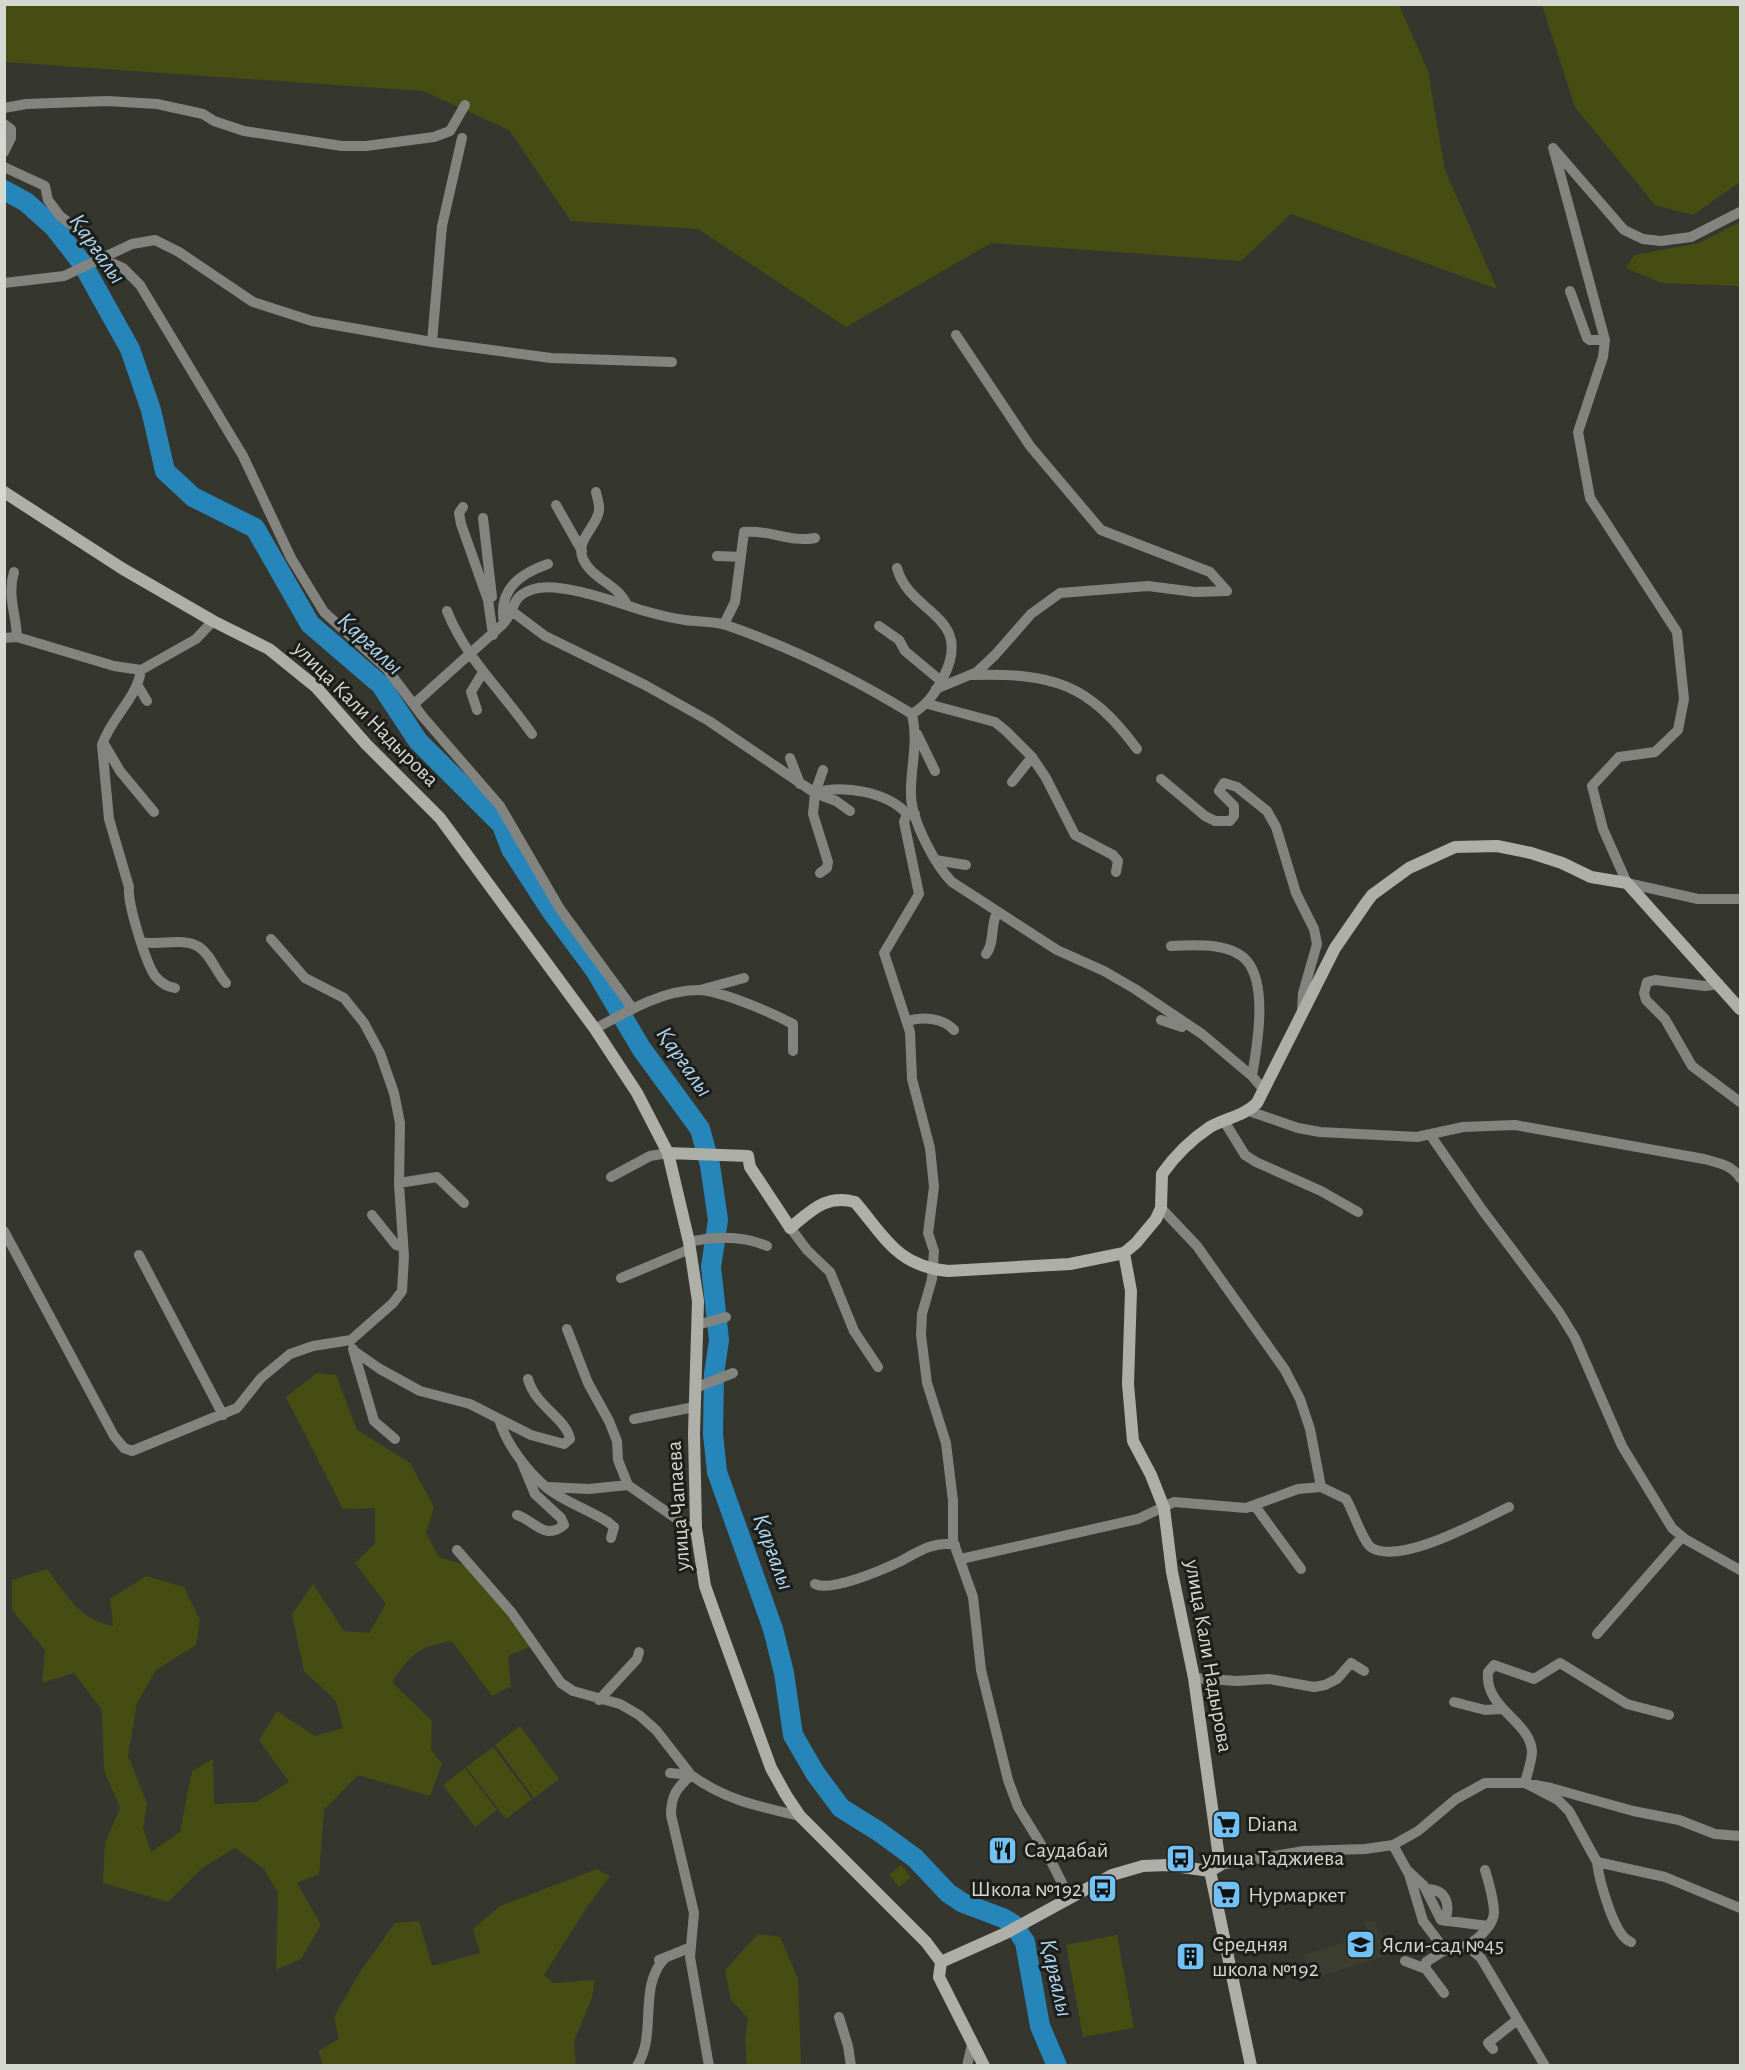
<svg xmlns="http://www.w3.org/2000/svg" width="1745" height="2070" viewBox="0 0 1745 2070" font-family="'Alegreya Sans',sans-serif">
<rect width="100%" height="100%" fill="#35372e"/>
<path fill="#3c3f30" d="M1375,1920L1379,1933H1383L1389,1955L1311,1979L1304,1955L1368,1935L1365,1923Z"/>
<path fill="#454d13" d="M4,5H1399L1428,71L1445,170L1497,289L1291,214L1241,261L991,243L846,327L698,229L571,221L509,130L423,91L5,62Z
M1542,5H1740V182L1693,215L1655,205L1575,107Z
M1740,222L1739,286L1661,283L1626,268L1634,255L1699,243Z
M317,1373L336,1375L357,1430L410,1463L434,1507L426,1533L439,1557L474,1568L534,1645L508,1656L511,1686L492,1696L452,1641C416,1648 413,1652 392,1682L432,1721L431,1750L442,1764L430,1796L358,1775L324,1810L319,1874L297,1883L321,1925L301,1959L276,1970L278,1893L264,1869L235,1848L202,1868L168,1902L103,1883L105,1843L120,1808L104,1770L102,1710L74,1673L42,1683L45,1650L12,1610V1580L47,1569C68,1596 78,1619 113,1626L110,1599L146,1576L184,1587L200,1620L196,1645L156,1670L137,1703L128,1756L147,1803L143,1828L151,1852L180,1832L192,1771L213,1759L214,1804L256,1802L289,1782L259,1740L277,1711L315,1736L343,1728L336,1701L304,1671L292,1614L313,1584L344,1631L369,1633L386,1604L355,1563L375,1543V1508L343,1509L286,1397Z
M520,1726L559,1779L534,1798L495,1745Z
M493,1747L532,1799L506,1819L466,1767Z
M465,1768L497,1810L475,1827L443,1785Z
M901,1865L911,1877L899,1887L889,1875Z
M597,1869L610,1876L589,1904L544,1975L553,1983L595,1980L592,1998L574,2041L576,2065H323L318,2051L339,2039L334,2017L360,1972L395,1923L419,1921L432,1966L480,1953L473,1929L500,1906Z
M758,1934L780,1937L798,1979L801,2065H747L745,2039L748,2018L731,2000L725,1970Z
M1117,1935L1134,2028L1083,2037L1066,1945Z"/>
<g fill="none" stroke-linecap="round" stroke-linejoin="round">
<path stroke="#2786b9" stroke-width="20" d="M4,190L26,202L54,227L82,263L130,349L151,410L165,471L193,497L255,528L310,624L381,685L418,741L502,825L511,849L552,912L595,970L641,1048L700,1129L710,1165L718,1220L711,1267L719,1340L714,1374L713,1434L717,1472L773,1629L784,1673L793,1735L815,1773L841,1808L878,1831L915,1858L948,1893L963,1903L1003,1918L1013,1924L1025,1942L1040,2026L1057,2066"/>
<path stroke="#83847f" stroke-width="10" d="M4,108L26,104L107,101L157,104L203,114L214,121L244,131L342,146H366L434,137L450,131L465,105
M4,124L11,129V138L4,152
M1553,148L1624,230L1643,239L1661,241L1691,237L1740,212
M1554,151L1605,340
M4,167L45,186L48,200L60,216L94,242L103,259L123,268L140,285L243,456L291,558L324,612L387,669L423,717L500,806L560,909L633,1009
M4,283L64,276L132,244L155,240L179,252L253,302L312,321L432,342L551,358L672,362
M1570,291L1587,338L1590,340H1605L1603,357L1578,432L1590,498L1677,632L1684,699L1678,730L1655,752L1619,757L1592,786L1603,829L1627,883L1698,899H1740
M956,335L1030,446L1101,530L1210,572L1227,591
M432,342L442,226L462,138
M596,492C597,498 600,505 599,511C596,528 575,540 583,559C592,579 617,584 626,603
M556,505L582,551
M463,507L459,513L461,524L488,600L493,635
M483,518L492,597
M717,556L741,557
M897,568C909,614 974,615 944,676C936,692 928,704 912,714
M14,572C7,595 16,614 17,637
M447,611C466,659 503,692 532,734
M513,612L545,636L645,685L709,721L815,793L836,801L850,811
M504,623C498,590 519,574 548,564
M724,624L735,602L744,532C768,529 791,543 815,538
M879,626L899,640L905,651L941,681
M4,638L17,637L114,666L141,670
M972,675C1053,673 1088,683 1137,749
M138,686L147,701
M936,689L977,672L995,655L1031,614L1060,593L1148,586L1195,592L1227,591
M414,704L503,624C517,608 510,596 534,589C558,581 616,602 641,610C655,614 670,618 685,620C698,622 714,621 726,625C790,647 855,679 912,714C919,744 910,767 911,796C912,821 935,865 952,882L1057,950L1104,971L1135,989L1202,1034L1252,1076L1264,1090
M928,704L995,722L1006,731L1032,757L1046,778L1075,835L1113,855L1118,861L1116,872
M477,710L471,692L483,672
M917,734L935,771
M103,742L120,771L154,812
M790,758L800,784
M1161,779L1205,816L1215,821H1230L1234,816V806L1219,791L1224,783L1237,787L1267,811L1276,827L1296,893L1314,929L1317,944L1303,993L1302,1011
M1012,782L1032,757
M815,793L823,770
M915,814H907L904,822L919,894L884,953L910,1032L912,1079L930,1148L934,1187L928,1233L934,1251L932,1279L922,1314L921,1335L927,1383L946,1443L953,1501V1541L973,1597L981,1670L1008,1780L1018,1807L1050,1859L1069,1897
M935,860L966,865
M820,873L827,868L828,862L813,814L815,793C842,784 888,792 907,814
M142,942C159,946 184,937 199,947C211,955 216,972 226,983
M1171,946C1194,945 1230,942 1247,961C1268,986 1257,1047 1252,1076
M986,954C995,943 990,926 997,912
M1719,984L1705,986L1655,980L1647,982L1644,993L1646,1000L1665,1019L1692,1066L1740,1102
M175,988C168,987 160,982 155,976C146,963 127,903 129,887L109,819L102,745C111,717 137,699 141,670L196,639L213,621
M700,990L744,978
M1161,1020L1182,1027
M908,1021C922,1016 943,1018 954,1030
M595,1029C626,1012 662,990 698,990C720,990 772,1013 793,1024V1051
M1249,1111L1298,1128L1320,1132L1417,1137L1463,1127L1515,1125L1704,1159C1719,1163 1732,1165 1740,1178
M1224,1121L1245,1155L1256,1162L1321,1191L1358,1212
M1431,1136L1483,1211L1559,1312L1575,1338L1622,1446L1672,1528L1685,1539L1740,1570
M611,1177L650,1156L668,1153
M399,1183L437,1177L464,1203
M1161,1208L1197,1246L1285,1370L1300,1399L1310,1429L1321,1487
M372,1215L396,1245L403,1247
M789,1226L807,1250L830,1272L854,1331L878,1367
M4,1231L114,1436L124,1448L132,1451L237,1408L261,1378L290,1354L313,1346L351,1340L393,1303L402,1291L404,1256L399,1185L400,1123L394,1093L380,1053L364,1023L344,998L305,978L271,939
M689,1242C716,1236 742,1235 767,1246
M139,1255L223,1415
M621,1278L690,1249
M697,1325L726,1317
M567,1329L588,1383L609,1421L617,1441L618,1460L628,1485L697,1533
M353,1349L374,1421L395,1439
M354,1351L380,1369L420,1391L470,1404L531,1435L564,1444L570,1439C566,1418 535,1406 528,1379
M695,1388L733,1373
M499,1419C506,1444 527,1471 547,1488C565,1502 589,1510 608,1522L614,1527L611,1538
M634,1419L694,1407
M548,1487L589,1489L628,1485
M1255,1506L1301,1569
M517,1515C535,1521 545,1541 564,1525L561,1518L535,1494L522,1463
M457,1550L512,1613L561,1683L573,1691L620,1704L639,1715L656,1730L691,1775
M961,1559L1138,1519L1174,1502L1246,1508L1298,1489L1321,1487L1346,1499C1353,1510 1363,1543 1372,1548C1402,1565 1481,1520 1509,1507
M815,1584C831,1592 882,1570 899,1562C916,1553 934,1540 955,1545
M1597,1634L1682,1537
M1194,1678L1237,1681L1269,1679L1314,1687L1325,1685L1337,1679L1351,1663L1364,1671
M599,1700L637,1659L639,1652
M1454,1702L1485,1710L1501,1709
M1669,1715L1627,1704L1560,1663L1534,1679L1494,1665L1488,1672C1484,1708 1530,1721 1532,1751C1532,1761 1527,1774 1525,1783L1558,1800L1569,1811L1597,1862L1665,1877L1740,1908
M670,1773L691,1775
M1393,1845L1409,1874L1423,1921L1445,1950C1462,1954 1493,1931 1494,1913C1494,1899 1489,1883 1485,1870
M1597,1862C1599,1879 1614,1937 1631,1942
M1220,1865L1304,1851L1365,1849L1393,1845L1418,1831L1456,1799L1485,1783H1525L1551,1788L1633,1811L1679,1820L1715,1834L1740,1836
M1408,1871L1424,1886L1441,1920L1488,1926
M1426,1889C1446,1889 1451,1904 1445,1921
M1467,1946L1481,1958L1545,2066
M659,1960L689,1948
M1405,1961L1426,1969
M1444,1993L1426,1969V1962L1445,1950
M839,2017L848,2046L851,2066
M1493,2049L1488,2043L1517,2020
M637,2066C658,2033 637,1987 665,1958
M709,2066L690,1957L694,1913L671,1815C671,1795 677,1788 691,1775C727,1801 758,1806 800,1816
M967,2066L972,2044"/>
<path stroke="#aeafa8" stroke-width="12" d="M4,492L123,569L213,621L269,649L316,687L366,744L440,818L595,1029L637,1093L668,1153L689,1242L698,1301L694,1433L696,1528L705,1586L715,1614L771,1768L786,1795L800,1816L926,1942L941,1962
M668,1153L748,1156L750,1167L789,1226
M790,1228C811,1211 826,1194 855,1202C885,1237 897,1266 948,1271L1070,1264L1124,1253L1136,1243L1156,1219L1161,1208L1162,1174C1174,1157 1192,1139 1210,1127C1226,1118 1244,1116 1257,1103L1335,948L1366,903L1372,895L1409,868L1455,847L1497,846L1531,853L1562,863L1591,877L1627,883L1740,1009
M1124,1253L1131,1291L1128,1384L1133,1441L1151,1475L1164,1508L1172,1572L1194,1678L1220,1865L1210,1871
M1210,1871L1251,2066
M941,1962L1006,1933L1112,1875L1143,1866L1167,1865L1210,1871
M941,1962L939,1977L984,2066"/>
</g>
<defs>
<symbol id="supermarket-square" viewBox="-11 -11 22 22"><rect x="-9" y="-9" width="18" height="18" rx="4" fill="#70c1f4" stroke="#1d1e1a"/><path d="M-6-5.5h2.5l.6 2H6L4.5 2H-2.5L-4.4-4H-6ZM-1.5 3.2a1.3 1.3 0 1 0 .1 0ZM3 3.2a1.3 1.3 0 1 0 .1 0Z" fill="#111"/></symbol>
<symbol id="restaurant-square" viewBox="-11 -11 22 22"><rect x="-9" y="-9" width="18" height="18" rx="4" fill="#70c1f4" stroke="#1d1e1a"/><path d="M-5-6h1v4h1v-4h1v4h1v-4h1v5L-1.5 .5V6h-2V.5L-5-1ZM5-6V6H3V1.5H1.5Q1.5-4 5-6Z" fill="#111"/></symbol>
<symbol id="bus-square" viewBox="-11 -11 22 22"><rect x="-9" y="-9" width="18" height="18" rx="4" fill="#70c1f4" stroke="#1d1e1a"/><path d="M-5-6H5V4H4V6H2V4H-2V6H-4V4H-5ZM-3.5-4V0h7V-4ZM-3.5 1.2v1.5H-2V1.2ZM2 1.2v1.5H3.5V1.2Z" fill="#111"/></symbol>
<symbol id="school-square" viewBox="-11 -11 22 22"><rect x="-9" y="-9" width="18" height="18" rx="4" fill="#70c1f4" stroke="#1d1e1a"/><path d="M0-5L7-2L0 1L-7-2ZM-4 1L0 2.5L4 1V4Q0 6-4 4Z" fill="#111"/></symbol>
<symbol id="building-square" viewBox="-11 -11 22 22"><rect x="-9" y="-9" width="18" height="18" rx="4" fill="#70c1f4" stroke="#1d1e1a"/><path d="M-4-6H4V6H1V3H-1V6H-4ZM-2.5-4.3h1.7v1.8h-1.7ZM.8-4.3h1.7v1.8H.8ZM-2.5-1h1.7V.8h-1.7ZM.8-1h1.7V.8H.8Z" fill="#111"/></symbol>
</defs>
<g fill-rule="evenodd">
<use href="#supermarket-square" x="1210" y="1808" width="33" height="33"/>
<use href="#restaurant-square" x="986" y="1834" width="33" height="33"/>
<use href="#bus-square" x="1164" y="1842" width="33" height="33"/>
<use href="#bus-square" x="1086" y="1872" width="33" height="33"/>
<use href="#supermarket-square" x="1210" y="1878" width="33" height="33"/>
<use href="#school-square" x="1344" y="1928" width="33" height="33"/>
<use href="#building-square" x="1174" y="1940" width="33" height="33"/>
</g>
<g text-anchor="middle" dominant-baseline="central" stroke-width="6" stroke-linejoin="round" paint-order="stroke">
<g font-size="22" fill="#d5d7d1" stroke="#1d1e1a">
<text transform="translate(366 714) rotate(45)">улица Кали Надырова</text>
<text transform="translate(678 1506) rotate(-94)">улица Чапаева</text>
<text transform="translate(1209 1656) rotate(80)">улица Кали Надырова</text>
</g>
<g font-size="22" fill="#d5d7d1" stroke="#1d1e1a" text-anchor="start">
<text x="1247" y="1824">Diana</text>
<text x="1024" y="1850">Саудабай</text>
<text x="1202" y="1858">улица Таджиева</text>
<text x="1082" y="1889" text-anchor="end">Школа №192</text>
<text x="1248" y="1895">Нурмаркет</text>
<text x="1212" y="1944">Средняя<tspan x="1212" dy="25">школа №192</tspan></text>
<text x="1382" y="1945">Ясли-сад №45</text>
</g>
<g font-size="24" font-style="italic" fill="#add7f2" stroke="#1d1e1a">
<text transform="translate(97 249) rotate(55)">Қарғалы</text>
<text transform="translate(370 644) rotate(43)">Қарғалы</text>
<text transform="translate(684 1062) rotate(55)">Қарғалы</text>
<text transform="translate(773 1552) rotate(70)">Қарғалы</text>
<text transform="translate(1056 1978) rotate(77)">Қарғалы</text>
</g>
</g>
<rect width="1745" height="2070" fill="none" stroke="#d5d7d1" stroke-width="12"/>
</svg>
